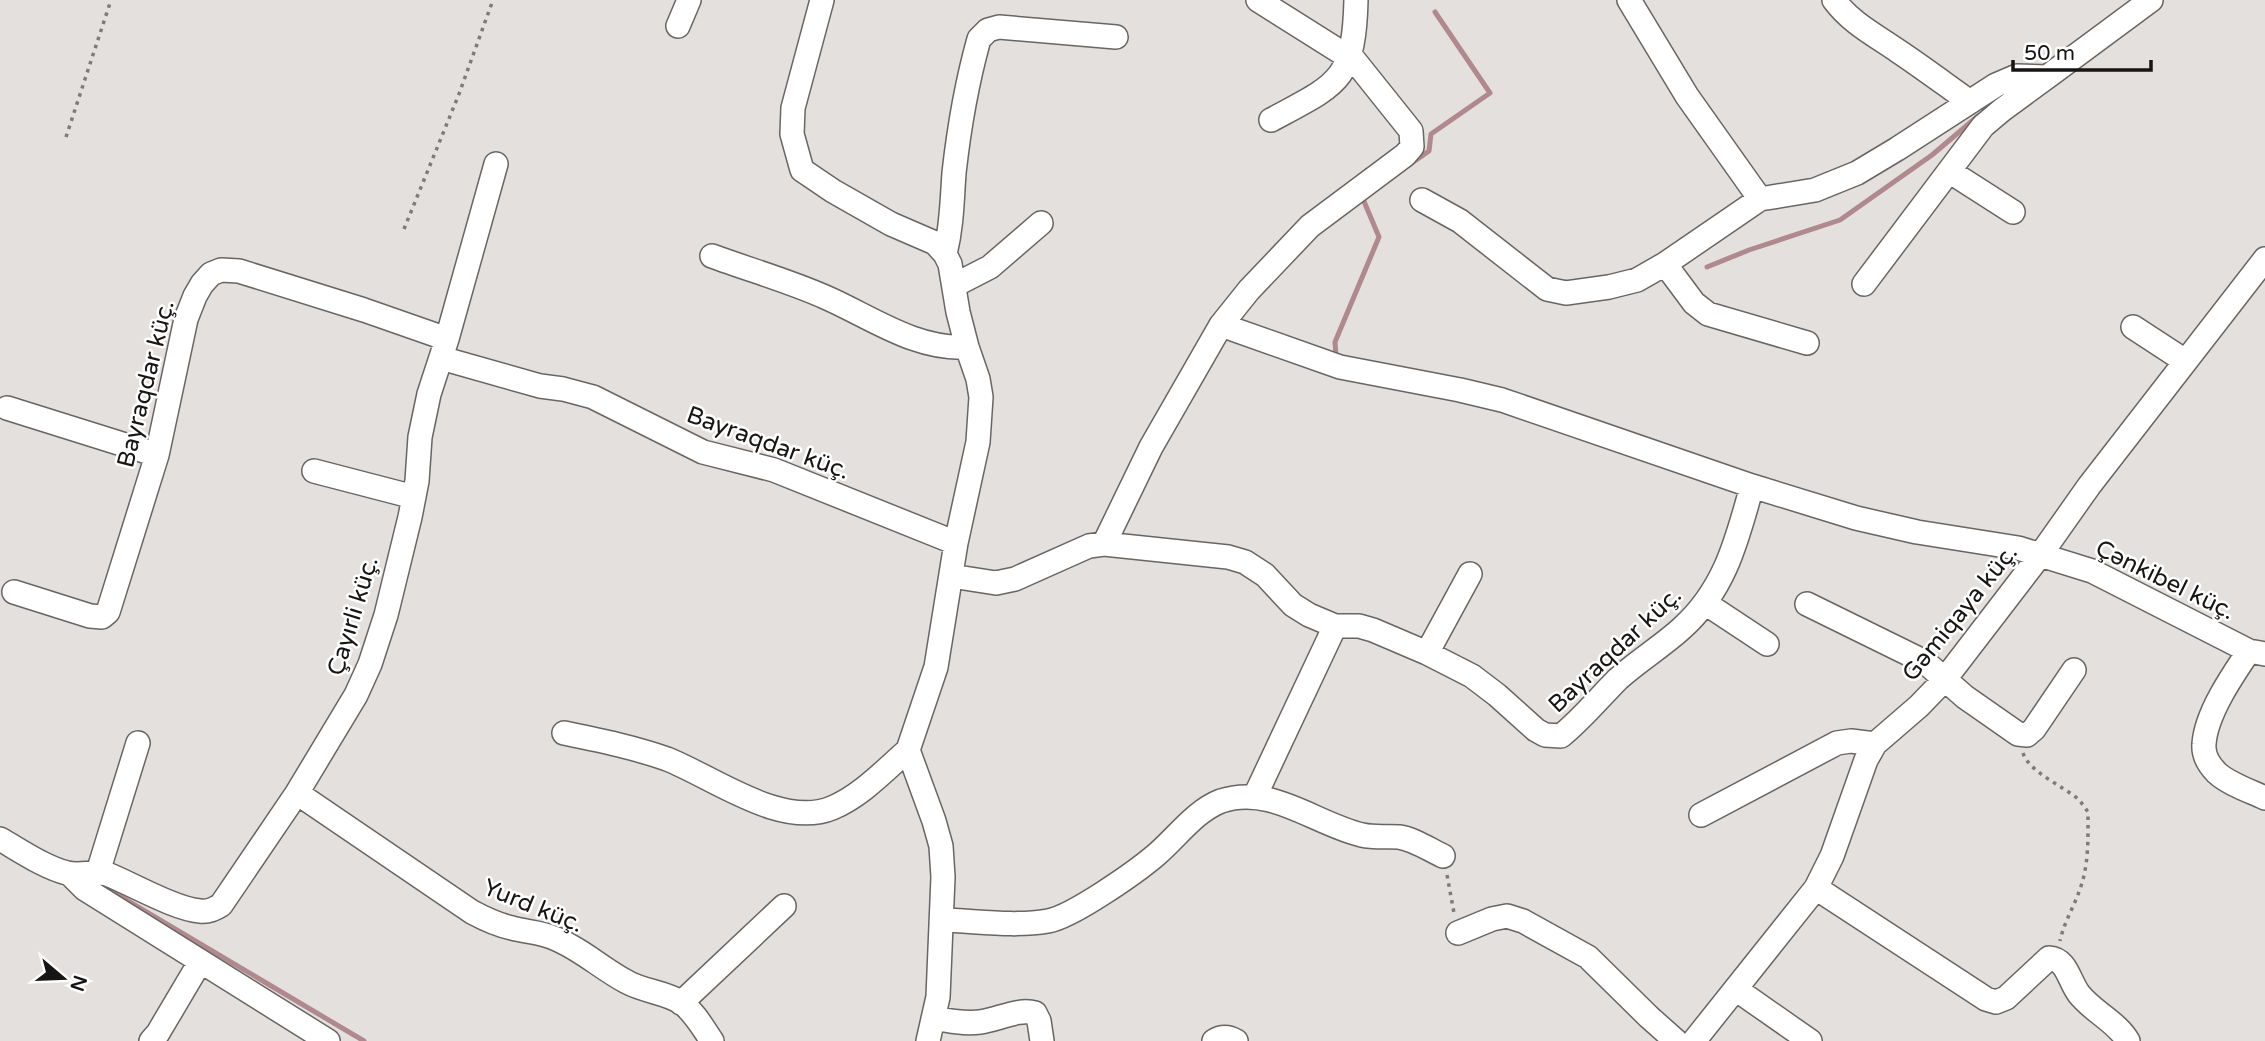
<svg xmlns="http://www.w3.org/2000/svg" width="2265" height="1041" viewBox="0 0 2265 1041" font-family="'Varela Round',sans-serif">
<rect width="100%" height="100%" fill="#e4e0de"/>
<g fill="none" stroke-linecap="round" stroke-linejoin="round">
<path stroke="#b0898e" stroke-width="5" d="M1409,165L1429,151L1431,134L1490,93L1435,12
M1707,267L1749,250L1840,220L1932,155L1978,116
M1340,357L1336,356L1335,342L1379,237L1363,199L1367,196
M101,885L364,1041"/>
<defs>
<path id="street" d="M822,0L793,108L792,134L802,170L833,191L891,224L935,243L945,254L950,264L958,312L967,347L978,379L981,397L978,442L956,543L936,667L908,750L934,821L941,846L943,877L938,997L928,1041
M1258,0L1350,58
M1629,0L1687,96L1760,199L1815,190L1857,173L1897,149L1996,85L2017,76L2047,77L2151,0
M1834,0C1851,23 1875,35 1898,51C1922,67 1946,85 1970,102
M678,26L689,0
M1271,120C1338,84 1354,81 1356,0
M1949,171L2013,212
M1422,200L1460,221L1547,289L1566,293L1609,287L1637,280L1665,264L1760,199
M945,254C952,226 952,200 954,173C959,128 967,82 979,39L988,30L999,27L1116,37
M712,256C750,270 789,281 825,297C871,317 915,350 967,347
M1665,264L1694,303L1708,314L1807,343
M1864,284L1983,126L2002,110L2047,77
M955,285L990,267L1041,223
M1221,325L1340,367L1460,390L1502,400L1752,486L1856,518L1917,532L2018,548L2092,571L2249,651L2265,654
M2133,327L2185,361
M441,358L540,386L563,389L593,397L703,452L774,470L956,543
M7,408L157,455
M314,471L414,497
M1104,544L1151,447L1221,325L1249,290L1310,226L1405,155L1412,147L1411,131L1351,56
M951,576L996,583L1015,579L1089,546L1104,544L1228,557L1245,562L1265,575L1293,605L1309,615L1335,626H1359L1373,630L1427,653L1472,676L1497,695L1536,730L1545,735L1561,736C1582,719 1599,698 1618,679C1638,661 1661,647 1681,629C1725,590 1737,540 1752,486
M14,592L90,616L102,617L108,612L157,455L186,319L195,296L202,284L211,274L221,270L239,271L364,310L447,339
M1705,603L1767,644
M1807,604L1925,662L1965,697L2018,734L2027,735L2034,729L2074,670
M2249,651C2232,676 2206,714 2204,744C2203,755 2209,765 2217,773C2229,784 2250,791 2265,798
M1427,653L1470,574
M564,733C598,740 633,747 667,759C713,777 781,829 832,808C861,796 885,770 908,750
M297,793L472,912C485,919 498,925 512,928C526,932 540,932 554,938C580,948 602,969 627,982C645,992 666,992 682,1003C695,1013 703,1028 712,1041
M1255,796L1335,626
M1701,815L1837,743L1851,741L1875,744
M0,839C21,851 44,867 67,873C80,876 93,871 107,874C132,884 175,909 200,911C209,912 214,909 221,905L297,793L356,695L370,664L386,615L410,517L417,481L420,437L429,394L447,339L496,164
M98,872L138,743
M70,874L85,889L328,1041
M1816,888L1986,999L1996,1002L2006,998L2049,958C2067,959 2069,981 2079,994C2093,1012 2117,1022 2128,1041
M942,920C977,921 1014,927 1048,921C1072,917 1136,872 1156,855C1177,837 1195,811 1221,801C1271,784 1315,824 1362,835C1375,838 1387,836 1399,837C1414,839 1430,850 1443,856
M1458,933L1492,919L1507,916L1523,921L1588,957L1649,1017L1676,1041
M1737,990L1810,1041
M681,1003L784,906
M934,1018C949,1021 965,1024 980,1022C998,1020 1018,1008 1035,1013L1039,1021L1042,1041
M151,1041L158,1033L200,962
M1214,1041C1222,1036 1229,1037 1236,1041
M1694,1041L1816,888L1832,856L1866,760L1875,744L1919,706L1945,679L2041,554L2089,486L2265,259"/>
</defs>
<use href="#street" stroke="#696563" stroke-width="26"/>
<path stroke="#7d7a79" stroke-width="3.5" stroke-dasharray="3.5 5" stroke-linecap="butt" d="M66,137L111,0
M404,229L459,94L493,0
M2023,753C2029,772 2063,786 2078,799C2082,803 2085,808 2088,812C2088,839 2089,864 2080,889C2074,907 2064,922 2060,941
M1447,875L1454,913"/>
<use href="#street" stroke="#fff" stroke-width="23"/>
</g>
<g text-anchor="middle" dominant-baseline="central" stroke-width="5" stroke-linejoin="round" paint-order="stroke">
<g font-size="24" fill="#161514" stroke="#fff">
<text transform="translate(146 384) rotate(-76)">Bayraqdar küç.</text>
<text transform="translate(768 443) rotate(20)">Bayraqdar küç.</text>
<text transform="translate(2165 580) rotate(26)">Çənkibel küç.</text>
<text transform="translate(1960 613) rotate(-51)">Gəmiqaya küç.</text>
<text transform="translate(353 616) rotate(-73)">Çayırli küç.</text>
<text transform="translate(1615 650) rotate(-43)">Bayraqdar küç.</text>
<text transform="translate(533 906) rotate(22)">Yurd küç.</text>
</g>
</g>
<g transform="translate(63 978) rotate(109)" stroke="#ffffff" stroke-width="5" paint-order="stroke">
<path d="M0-5L12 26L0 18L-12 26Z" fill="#161514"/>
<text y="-10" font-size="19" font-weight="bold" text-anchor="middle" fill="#161514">N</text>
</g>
<path d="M2013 60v10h138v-10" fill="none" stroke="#161514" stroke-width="3.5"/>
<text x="2024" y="60" font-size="21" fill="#161514" stroke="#ffffff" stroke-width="5" paint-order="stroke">50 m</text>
</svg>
